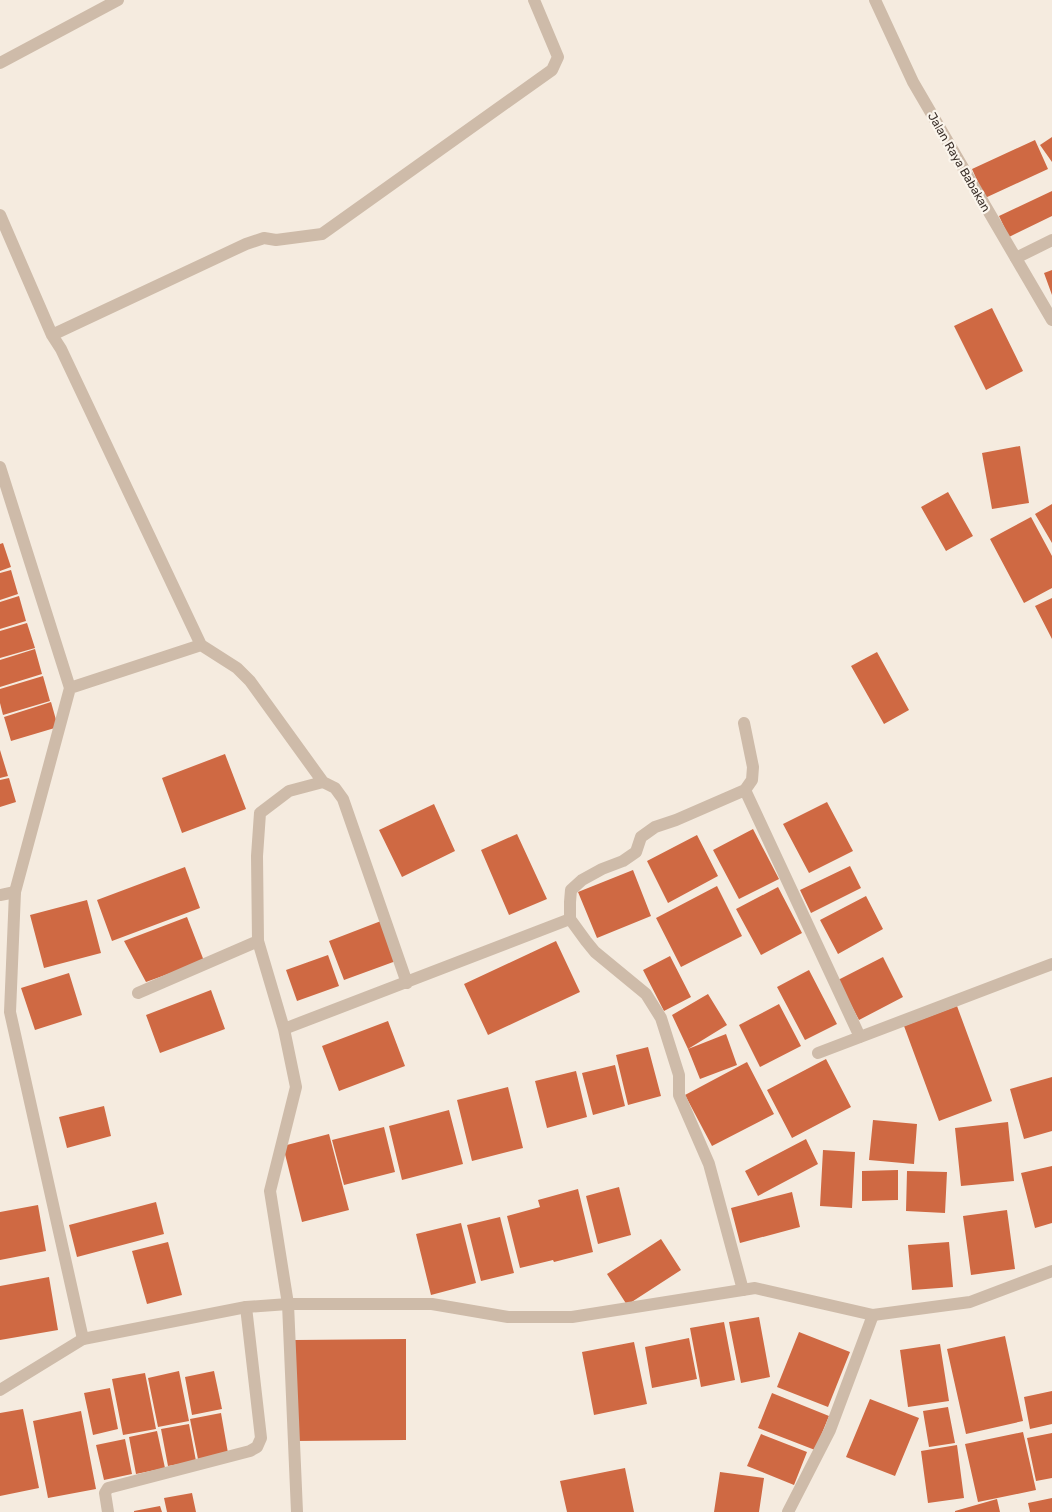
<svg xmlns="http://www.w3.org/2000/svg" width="1052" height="1512" viewBox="0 0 1052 1512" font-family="Rubik,sans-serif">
<rect width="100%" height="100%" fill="#f5ebdf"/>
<path fill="#cf6943" d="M1052,137V162L1040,145Z
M1035,140L1048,169L985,198L972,169Z
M1052,191V216L1009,237L999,216Z
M1052,270V295L1044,273Z
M992,308L1023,371L986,390L954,326Z
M1020,446L1029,503L992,509L982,453Z
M948,492L973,536L946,551L921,507Z
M1052,504V543L1035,514Z
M1031,517L1052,556V588L1024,603L990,539Z
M3,543L11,567L0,571V544Z
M11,570L18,594L0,600V573Z
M19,596L26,621L0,629V602Z
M1052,598V639L1035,606Z
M27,623L35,648L0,658V631Z
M35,649L42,674L0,687V660Z
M877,652L909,710L884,724L851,666Z
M43,676L50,701L3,715L0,703V689Z
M51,702L58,727L11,741L4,717Z
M0,750L8,776L0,778Z
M225,754L246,809L182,833L162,778Z
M9,778L16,802L0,807V780Z
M827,802L853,851L809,873L783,824Z
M434,804L455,851L402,877L379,830Z
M753,829L779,879L739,899L713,850Z
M517,834L547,899L509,915L481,850Z
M697,835L718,876L668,903L647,861Z
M850,866L861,888L811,913L800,890Z
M185,867L200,908L112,941L97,900Z
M633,870L651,916L597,938L578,892Z
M717,886L742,936L681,967L656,918Z
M778,887L802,933L761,955L736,909Z
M866,896L883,929L838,954L820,920Z
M87,900L101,953L44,968L30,915Z
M187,917L204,961L146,982L124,941Z
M381,921L396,961L344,980L329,941Z
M556,941L580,992L488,1035L464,984Z
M328,955L339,986L297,1001L286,970Z
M670,956L691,997L664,1011L643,970Z
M883,957L903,997L859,1020L838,980Z
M809,970L837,1024L805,1040L777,987Z
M69,973L82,1015L35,1030L21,988Z
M211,990L225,1029L160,1053L146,1015Z
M708,994L727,1025L688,1049L726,1034L737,1065L700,1079L688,1049L672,1015Z
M779,1004L801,1046L760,1067L739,1025Z
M957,1006L992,1101L939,1121L904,1026Z
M388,1021L405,1066L339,1091L322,1046Z
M648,1047L661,1096L628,1105L616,1055Z
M826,1059L851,1107L792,1138L767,1090Z
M747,1062L774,1114L712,1146L685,1095Z
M615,1065L625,1106L593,1115L582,1073Z
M576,1071L587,1117L547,1128L535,1081Z
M1052,1077V1131L1024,1139L1010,1089Z
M508,1087L523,1148L472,1161L457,1100Z
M104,1106L111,1136L67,1148L59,1117Z
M449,1110L463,1164L402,1180L389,1126Z
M873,1120L917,1124L914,1164L869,1160Z
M1008,1122L1014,1181L961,1186L955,1128Z
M384,1127L395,1172L344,1185L332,1140Z
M329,1134L349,1210L302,1222L283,1146Z
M806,1139L818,1164L758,1196L745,1171Z
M823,1150L855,1152L852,1208L820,1206Z
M1052,1166V1223L1035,1228L1021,1173Z
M898,1170V1200L862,1201V1171Z
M907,1171L947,1172L945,1213L906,1211Z
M619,1187L631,1235L598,1244L586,1196Z
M578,1189L593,1252L554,1262L553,1260L520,1268L507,1216L540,1207L538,1200Z
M792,1192L800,1227L740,1243L731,1208Z
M156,1202L164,1234L77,1257L69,1225Z
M38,1205L46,1251L0,1260V1212Z
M1007,1210L1015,1269L971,1275L963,1216Z
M500,1217L514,1273L481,1281L467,1225Z
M461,1223L476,1283L431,1295L416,1234Z
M661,1239L681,1270L627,1305L607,1274Z
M168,1242L182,1295L147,1304L132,1251Z
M949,1242L953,1287L912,1290L908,1245Z
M49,1277L58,1330L0,1340V1286Z
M759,1317L770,1377L741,1383L729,1322Z
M724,1322L735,1380L701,1387L690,1328Z
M799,1332L850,1352L828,1407L777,1387Z
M1005,1336L1023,1421L966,1434L947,1349Z
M689,1338L697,1379L652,1388L645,1347Z
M406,1339V1440L294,1441L295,1340Z
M634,1342L647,1404L594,1415L582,1352Z
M940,1344L949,1401L908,1407L900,1350Z
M179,1371L189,1421L158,1427L148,1378Z
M214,1371L222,1409L192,1415L185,1377Z
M145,1373L156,1429L123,1435L112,1379Z
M110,1388L118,1429L93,1435L84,1393Z
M1052,1391V1424L1030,1429L1024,1397Z
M772,1393L829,1416L815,1450L758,1428Z
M870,1399L919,1418L895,1476L846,1457Z
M948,1407L955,1443L929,1447L923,1411Z
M23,1409L39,1488L0,1496V1413Z
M81,1411L96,1489L48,1498L33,1421Z
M221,1413L228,1453L198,1459L190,1419Z
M189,1424L196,1461L168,1466L161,1429Z
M157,1431L165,1468L136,1474L129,1437Z
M1023,1432L1036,1490L978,1502L965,1444Z
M1052,1433V1478L1036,1481L1027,1438Z
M761,1434L807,1452L794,1485L747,1466Z
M125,1439L132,1474L104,1480L96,1445Z
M957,1445L964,1498L928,1503L921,1451Z
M625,1468L634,1512H567L560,1481Z
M720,1472L764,1478L759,1512H714Z
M192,1493L196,1512H167L164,1498Z
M1052,1498V1512H1030L1028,1503Z
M997,1499L1000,1512H955V1511Z
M160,1506L162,1512H134V1511Z"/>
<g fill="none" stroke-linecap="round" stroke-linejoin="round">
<path stroke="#cebba9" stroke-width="12" d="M0,63L118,0
M0,215L52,335L61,349L201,645L70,688
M1016,258L1052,240
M52,335L246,244L264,238L276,240L322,234L552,70L558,57L534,0
M0,467L70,688L15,892
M201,645L237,668L250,681L323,782
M745,790L860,1037
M138,993L258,941
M284,1029L570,919
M818,1053L1052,964
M743,1290L709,1164L679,1095V1075L661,1018L646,994L595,952L586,941L570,919V902L571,890L582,880L602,869L623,861L636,852L641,837L655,827L676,820L745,790L752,780L753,767L744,723
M0,1390L83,1339
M108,1512L105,1493L108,1488L250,1451L257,1447L261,1438L246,1307
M297,1512L288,1304L270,1191L296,1087L284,1029L258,941L257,856L260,813L289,791L323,782L335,788L343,799L407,983
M788,1512L830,1430L873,1315"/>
<path stroke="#cebba9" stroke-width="12" d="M875,0L913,82L1052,320
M0,895L15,892L10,1012L83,1339L246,1307L288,1304H432L508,1317H572L755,1288L873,1315L970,1302L1052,1271"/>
</g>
<g text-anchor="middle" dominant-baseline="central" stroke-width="4.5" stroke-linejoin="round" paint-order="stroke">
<g font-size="12" fill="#3b302a" stroke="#fbf5ec">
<text transform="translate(959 162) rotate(60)">Jalan Raya Babakan</text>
</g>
</g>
</svg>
